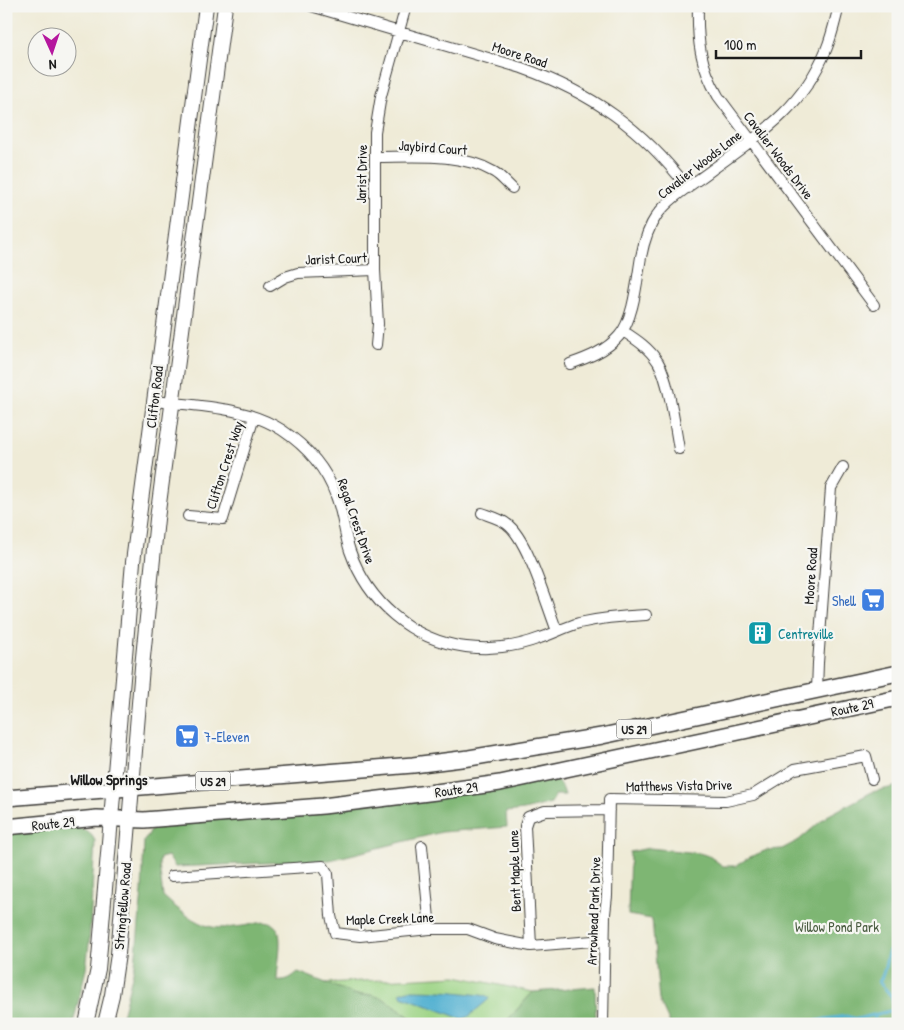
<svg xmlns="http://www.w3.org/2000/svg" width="904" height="1030" viewBox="0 0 904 1030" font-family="'Patrick Hand',sans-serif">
<rect width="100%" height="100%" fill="#f6f6f2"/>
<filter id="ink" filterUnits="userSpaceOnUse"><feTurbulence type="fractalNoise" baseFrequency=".02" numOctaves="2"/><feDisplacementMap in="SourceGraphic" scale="10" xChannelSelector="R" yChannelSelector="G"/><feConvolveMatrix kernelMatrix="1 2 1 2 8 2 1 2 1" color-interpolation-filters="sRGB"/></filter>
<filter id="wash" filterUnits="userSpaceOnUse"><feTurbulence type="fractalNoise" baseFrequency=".0096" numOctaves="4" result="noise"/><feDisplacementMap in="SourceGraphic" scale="20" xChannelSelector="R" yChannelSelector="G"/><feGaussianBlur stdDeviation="1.12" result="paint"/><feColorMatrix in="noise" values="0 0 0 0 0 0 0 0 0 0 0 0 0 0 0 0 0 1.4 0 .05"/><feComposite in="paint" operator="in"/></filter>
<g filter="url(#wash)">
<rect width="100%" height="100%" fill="#efebd7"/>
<path fill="#9ed486" stroke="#5d7851" d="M456,976L533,992L504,1024H420L384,999L371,995H356L325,983Z"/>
<path fill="#7eb673" stroke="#4d6948" d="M555,778L563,789L565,795H555L551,803L524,810L506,812L507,827L442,832L330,860L175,867L168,856L160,858L159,865L163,896C175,907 195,924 212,927C221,929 234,927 243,926C254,925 270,916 278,930C283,940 277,968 277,980C286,981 291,978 298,972L301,973L356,995H372L384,999L419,1024H120L135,964L142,892L144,841L152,829L163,821Z
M898,786V1024H670L659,1000L652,919L628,915L630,852L649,848L699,853L709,856L723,866H735L750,857L767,850L782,849L799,840L827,816L872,792Z
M68,825C79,828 91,830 95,841L89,944L86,969L73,1024H6V831Z
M595,987L596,1024H504L533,992Z"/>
<path fill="#52b1d1" stroke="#376676" d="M408,990C434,990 461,992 487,996L489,999L468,1017L462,1019L402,996L400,993Z"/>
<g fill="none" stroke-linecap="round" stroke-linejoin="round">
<path stroke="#52b1d1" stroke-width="3" d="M806,1024L825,1019L846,1016L857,1019L894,1010C895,997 887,991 879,982C887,970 884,964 889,951L898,947
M871,1024L877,1014"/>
</g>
</g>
<g filter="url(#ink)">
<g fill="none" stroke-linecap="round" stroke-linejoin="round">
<defs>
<path id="street" d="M311,6L522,68C592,93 642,128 688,188
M698,6C697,41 700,65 718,96L874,305
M375,157C413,157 460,152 494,172C501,176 506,183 512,188
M270,286L285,277L298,273L375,270
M623,331C637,340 649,348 658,362C669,380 675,427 679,449
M376,345L378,324L375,270V132L381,96L406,6
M570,364C587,358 606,351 619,336C634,319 637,279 641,257C644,241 648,228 657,215C671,196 695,183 713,169C761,134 802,108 826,50C832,36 835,21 839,6
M154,401C196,406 245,406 282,430C306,446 326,468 336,496C343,514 344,533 350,551C368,602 411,640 466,647C491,650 516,647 540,638C553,634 565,627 579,623C601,618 624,616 646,615
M482,513C490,516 501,519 507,524C528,539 547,606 557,631
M188,516L223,519L254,417
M817,690L818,663L831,488L843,467
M422,846L430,929
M172,876L323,866L328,874L331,916L335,933L360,936L430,929H468L495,939L531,946L605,940
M531,946L525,826L528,817L545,811L609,810
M603,1024L605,914L607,896L609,799L726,801L753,795L795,769L866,756L872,779"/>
<path id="secondary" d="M86,1024L98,969L100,947L133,562L206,6
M105,1024L112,995L118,954L142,667L157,519L225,6"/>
<path id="primary" d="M6,798L413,765L469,758L602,736L898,673
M6,827L97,818L144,820L323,806L436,792L500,783L898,698"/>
</defs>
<use href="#street" stroke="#3c3b38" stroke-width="12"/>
<use href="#secondary" stroke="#3c3b38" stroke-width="16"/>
<use href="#primary" stroke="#3c3b38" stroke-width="18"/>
<use href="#street" stroke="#fff" stroke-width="10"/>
<use href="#secondary" stroke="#fff" stroke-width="14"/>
<use href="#primary" stroke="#fff" stroke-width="15"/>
</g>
</g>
<defs>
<symbol id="supermarket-square" viewBox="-11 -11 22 22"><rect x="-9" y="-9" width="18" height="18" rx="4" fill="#3f7fe0" stroke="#f6f6f2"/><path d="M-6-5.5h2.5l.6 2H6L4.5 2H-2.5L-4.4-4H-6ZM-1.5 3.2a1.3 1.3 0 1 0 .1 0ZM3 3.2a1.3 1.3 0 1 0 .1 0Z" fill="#fff"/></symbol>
<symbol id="building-square" viewBox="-11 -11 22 22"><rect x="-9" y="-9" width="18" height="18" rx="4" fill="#0f9aa8" stroke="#f6f6f2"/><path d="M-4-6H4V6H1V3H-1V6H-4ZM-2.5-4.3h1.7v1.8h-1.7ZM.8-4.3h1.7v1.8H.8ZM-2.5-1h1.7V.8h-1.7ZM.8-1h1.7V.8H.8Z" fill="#fff"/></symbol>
</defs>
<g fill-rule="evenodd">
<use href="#supermarket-square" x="859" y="586" width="28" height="28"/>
<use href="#building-square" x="746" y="619" width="28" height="28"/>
<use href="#supermarket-square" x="173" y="722" width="28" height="28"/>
</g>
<g text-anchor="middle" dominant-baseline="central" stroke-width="4.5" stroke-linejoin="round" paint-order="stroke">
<g fill="#f6f6f2" stroke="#5d5d5c" stroke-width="1">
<rect x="616.5" y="719.5" width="35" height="19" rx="4"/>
<rect x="195.5" y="771.5" width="35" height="19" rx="4"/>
</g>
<g font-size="12" font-weight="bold" fill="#1c1c1c">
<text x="634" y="729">US 29</text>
<text x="213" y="781">US 29</text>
</g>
<g font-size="14" fill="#1c1c1c" stroke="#f6f6f2">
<text transform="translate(520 54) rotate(18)">Moore Road</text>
<text transform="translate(433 147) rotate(4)">Jaybird Court</text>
<text transform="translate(779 155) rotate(53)">Cavalier Woods Drive</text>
<text transform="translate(699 164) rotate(-38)">Cavalier Woods Lane</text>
<text transform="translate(361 174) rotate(-89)">Jarist Drive</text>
<text transform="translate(336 258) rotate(-2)">Jarist Court</text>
<text transform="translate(154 397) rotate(-83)">Clifton Road</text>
<text transform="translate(224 465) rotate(-72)">Clifton Crest Way</text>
<text transform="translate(357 521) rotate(71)">Regal Crest Drive</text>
<text transform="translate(810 576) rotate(-86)">Moore Road</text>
<text transform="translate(852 707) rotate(-12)">Route 29</text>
<text transform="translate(679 785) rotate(-1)">Matthews Vista Drive</text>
<text transform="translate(456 789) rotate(-8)">Route 29</text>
<text transform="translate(53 823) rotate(-6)">Route 29</text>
<text transform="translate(514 871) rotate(-92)">Bent Maple Lane</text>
<text transform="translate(122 906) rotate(-85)">Stringfellow Road</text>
<text transform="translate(593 911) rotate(-88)">Arrowhead Park Drive</text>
<text transform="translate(390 918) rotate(-2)">Maple Creek Lane</text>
</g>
<g font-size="14" fill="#366cbe" stroke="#f6f6f2" text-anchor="end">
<text x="856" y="600">Shell</text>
<text x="204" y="736" text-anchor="start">7-Eleven</text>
</g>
<g font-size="14" fill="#0d838f" stroke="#f6f6f2" text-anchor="start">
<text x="778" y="633">Centreville</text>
</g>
<g font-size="14" fill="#4a5c41" stroke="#f6f6f2">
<text x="837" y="926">Willow Pond Park</text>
</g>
<g font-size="15" font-weight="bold" fill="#1c1c1c" stroke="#f6f6f2">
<text x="109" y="779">Willow Springs</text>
</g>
</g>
<rect width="904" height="1030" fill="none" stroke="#f6f6f2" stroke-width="25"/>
<g transform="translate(52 52) rotate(177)"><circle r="24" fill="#f6f6f2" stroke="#9f9f9c"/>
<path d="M0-4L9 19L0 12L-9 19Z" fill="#b5179e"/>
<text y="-8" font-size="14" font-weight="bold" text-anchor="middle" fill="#1c1c1c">N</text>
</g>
<path d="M716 50v8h145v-8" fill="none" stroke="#1c1c1c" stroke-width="2.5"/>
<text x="724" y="50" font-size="15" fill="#1c1c1c" stroke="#f6f6f2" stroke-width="4" paint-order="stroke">100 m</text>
</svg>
